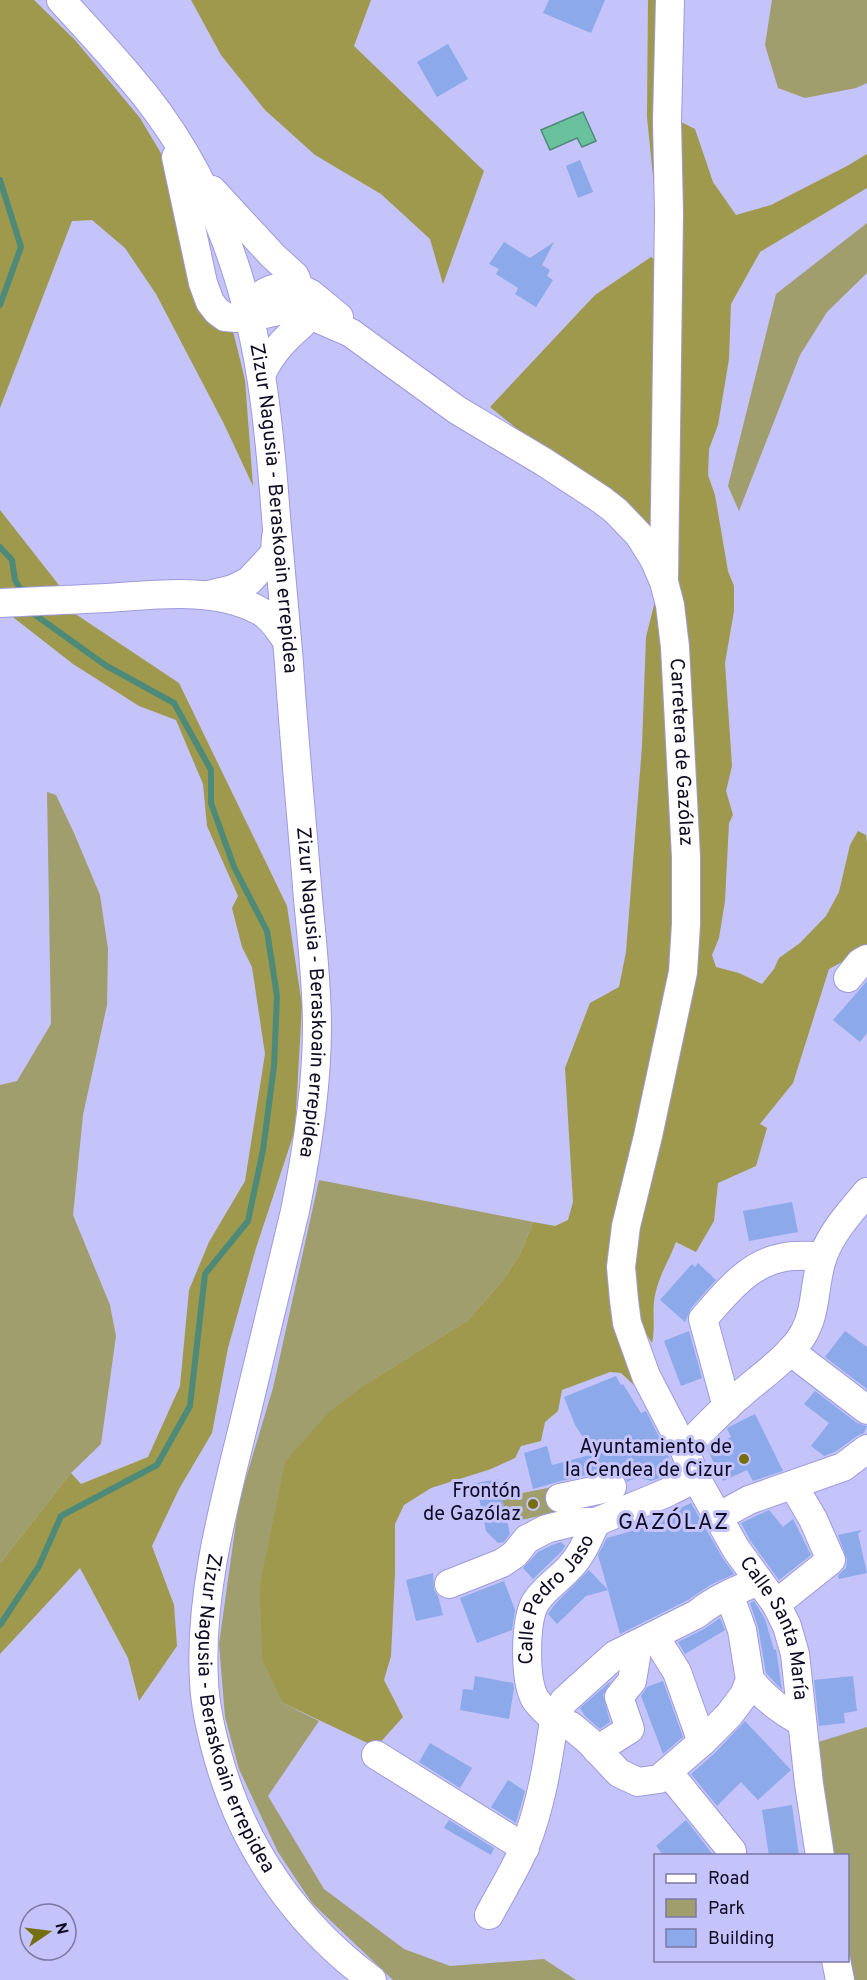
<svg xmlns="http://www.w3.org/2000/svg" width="867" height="1980" viewBox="0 0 867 1980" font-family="Overpass,sans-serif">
<rect width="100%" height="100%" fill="#c4c3fa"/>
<path fill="#a09e6d" d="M772,0H867V83L856,88L805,98L778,88L765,45Z
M867,223V273L827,312L800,355L739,511L728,486L776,294Z
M47,792L56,795L74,833L100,895L108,949L107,1005L83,1115L73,1215L110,1305L116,1336L101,1444L71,1473L0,1563V1085L17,1081L51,1024Z
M319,1180L533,1222L520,1254L503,1280L468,1320L369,1382L283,1703L319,1721L268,1796L324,1889L404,1949L450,1966L544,1959L576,1980H393L312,1903L278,1852L239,1769L225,1717L219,1644L239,1501L273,1388Z
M558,1486L563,1511L507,1523L502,1497Z
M867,1727V1980H854L848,1950V1856L833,1855L815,1743Z"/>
<path fill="#9e994c" d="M0,0H34L75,40L140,118L165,160L233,331L245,380L253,486L224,424L156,294L125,248L92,220L72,221L0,408Z
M191,0H371L354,46L484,171L443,284L430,239L381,194L315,155L265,110L221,55Z
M648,0H663L662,194L654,186L647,117Z
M679,121L695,129L713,182L736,215L771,205L847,166L867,154V188L760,252L731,304L729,359L718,425L709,449L708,475L715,495L728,571L734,586V611L725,663L732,766L726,791L733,815L729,823L725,901L719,938L712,955L716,967L739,973L762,984L774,969L779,958L800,943L826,916L839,892L850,845L858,831L866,835L867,843V945L857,954L829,969L793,1083L760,1124L767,1128L756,1166L718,1183L714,1221L696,1252L676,1242C670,1258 660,1274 656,1291C651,1308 656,1326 652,1343L643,1329L634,1286L641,1207L689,1009L676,584Z
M651,257L661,264L657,542L490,407L595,295Z
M0,510L62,589L74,613L179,683L287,906L302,1005L295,1130L256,1248L228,1348L212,1433L179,1489L152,1546L174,1605L177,1646L139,1701L128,1658L80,1568L0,1654V1563L71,1473L81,1484L148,1457L180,1386L189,1290L209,1242L245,1181L265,1054L252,967L242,947L232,908L238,896L207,826L203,784L176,720L139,706L73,664L0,607Z
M656,597L663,633L679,941L619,1217L641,1382L636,1387L621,1373L610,1372L562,1390L558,1411L545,1422L541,1441L521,1446L515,1458L491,1469L431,1488L404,1505L395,1524V1573L391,1656L384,1680L403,1717L376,1747L283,1703L262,1659L260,1585L285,1462L328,1413L369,1382L468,1320L503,1280L520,1254L533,1222L555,1226L568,1220L573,1202L565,1068L590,1003L619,987L626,952L642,746L646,637Z"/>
<path fill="#6ac19e" stroke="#4e8a79" stroke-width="1.5" d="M583,112L596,141L582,147L577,138L550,150L541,130Z"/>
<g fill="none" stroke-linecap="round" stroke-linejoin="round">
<path stroke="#4e8a79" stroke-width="6" d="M0,180L21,247L0,305
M0,547L12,560L15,580L22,592
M0,1625L39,1566L61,1516L157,1465L190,1406L205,1274L248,1221L263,1150L274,1066L277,996L267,931L234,867L211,803V770L174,703L105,665L34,614L31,609"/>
</g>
<path fill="#8ca9ea" d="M549,0H605L591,33L543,13Z
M448,44L468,79L437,97L417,62Z
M580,160L593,192L578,198L566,166Z
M504,242L530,258L554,242L542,265L550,270L547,276L553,280L536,307L515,294L518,288L496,274L499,269L489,264Z
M867,981V1033L860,1042L833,1020Z
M792,1202L798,1232L749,1241L743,1211Z
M698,1263L716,1280L691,1308L685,1322L660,1300L692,1264L695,1267Z
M689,1331L702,1378L681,1386L664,1341Z
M845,1331L867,1347V1389L825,1357Z
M616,1376L621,1385L623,1384L641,1413L646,1411L673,1465L662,1477L651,1481L637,1477L627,1482L625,1476L615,1468L557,1482L533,1489L524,1453L547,1446L552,1465L594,1454L575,1425L564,1397Z
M815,1391L857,1423L867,1426L864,1433L857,1436L835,1452L824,1456L811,1446L829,1423L804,1404Z
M755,1414L783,1471L753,1481L747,1470L723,1481L707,1449L731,1437L727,1429L729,1427Z
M498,1479L510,1534L504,1542L498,1543L486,1531L476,1483Z
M691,1503L722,1557L734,1574L710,1585L688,1600L620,1634L608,1590L586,1596L557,1624L548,1614L555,1604L589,1570L608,1590L598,1555L607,1538L635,1530Z
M769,1510L783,1527L793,1519L811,1555L779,1580L750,1540L741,1523Z
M862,1530L858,1534L867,1573L839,1579L838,1575L846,1568L847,1560L838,1535Z
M561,1542L565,1546L562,1551L533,1579L523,1568L538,1552L552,1545Z
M433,1573L434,1590L438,1596L443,1615L416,1621L406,1580Z
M504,1581L515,1610L512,1630L477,1643L460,1598Z
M754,1601L765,1619L774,1650L776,1649L782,1690L766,1673L758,1627L750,1603Z
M720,1618L725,1630L685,1654L678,1642L704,1629Z
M475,1676L513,1683L514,1688L509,1719L460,1710L463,1689L473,1690Z
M853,1676L857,1711L844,1713L845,1723L819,1726L814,1680Z
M611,1681L603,1695L610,1722L600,1729L585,1716L580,1708Z
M663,1681L683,1737L663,1754L641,1696L647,1687Z
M745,1721L791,1770L758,1800L741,1782L717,1806L691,1774L714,1754Z
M430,1743L472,1768L460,1788L419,1762Z
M508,1780L525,1791L516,1823L491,1807Z
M792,1805L799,1856H769L762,1810Z
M449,1820L494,1848L491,1855L444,1828Z
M686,1820L714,1856H664L656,1846Z"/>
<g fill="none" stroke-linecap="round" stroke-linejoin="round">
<defs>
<g id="minor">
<path id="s1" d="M61,0C84,25 107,50 129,76C171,124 204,181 226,241C260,330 269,422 276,517C280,565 285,614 289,663C294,742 302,820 308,899C312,941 317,984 317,1027C317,1088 307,1151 295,1211C278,1283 261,1355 243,1427C223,1508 199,1597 204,1681C205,1707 211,1732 218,1757C243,1847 296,1924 372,1980"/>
<path id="s2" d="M176,157L203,283L210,302L217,311L225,317L237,318L251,317L291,308L303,312L351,333L457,410L544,462L602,500L616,511L639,535L654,559L664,582L670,605L675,647L686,857V924L683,972L648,1136L626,1226L621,1267L624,1300L627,1323L646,1376L684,1449L696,1478L736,1549L776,1604L787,1626L795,1654L809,1784L820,1856"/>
<path d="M212,190L273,256L295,276L299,288L311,294L339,317"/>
<path d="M251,317C254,290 275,285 299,288L303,303L302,324C285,339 272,352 262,373"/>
<path d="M664,577L669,213L667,122L670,0"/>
<path d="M208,595L233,589L249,581L275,553L276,537"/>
<path d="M0,603C35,601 70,600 106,598C155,595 215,586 260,611C272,617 279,630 287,641"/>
<path d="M848,978L860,963L867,959"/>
<path d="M790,1351L867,1410"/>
<path d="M727,1407L703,1319C726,1293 748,1263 785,1257C797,1255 811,1256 823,1256"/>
<path d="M684,1449C702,1431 720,1411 740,1395C760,1377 793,1355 805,1331C817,1308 814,1281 823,1256C832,1232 850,1212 867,1192"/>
<path d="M560,1498L612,1487"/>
<path d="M718,1517L749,1500L843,1467L867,1449"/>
<path d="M449,1584L502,1563L515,1554L527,1539L546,1529L574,1522H596L666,1493L696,1478"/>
<path d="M729,1594L742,1630L750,1680L744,1695L729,1715L702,1742L659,1779L638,1782L619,1773L589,1741L571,1726L554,1720L564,1701L615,1655L697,1614C715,1599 737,1590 759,1581"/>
<path d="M776,1604L831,1560L813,1519L793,1485"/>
<path d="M655,1637L677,1672L702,1742"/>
<path d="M750,1680C765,1699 781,1711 802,1722"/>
<path d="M597,1750L630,1729L619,1697L632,1681L636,1657L633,1646"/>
<path d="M376,1755L525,1848"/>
<path d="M668,1772L732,1851"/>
<path id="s3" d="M489,1915C501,1892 516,1869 525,1846C541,1806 548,1762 554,1720C548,1713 540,1706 535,1699C524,1679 525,1622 535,1603C544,1588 560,1579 571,1566C583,1553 589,1537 596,1522"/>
<path d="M836,1960L840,1980"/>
</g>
</defs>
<use href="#minor" stroke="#9e9bdd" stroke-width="30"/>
<use href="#minor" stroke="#fff" stroke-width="28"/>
</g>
<g fill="#756f10" stroke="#c4c3fa" stroke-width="2">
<circle cx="744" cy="1459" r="6"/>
<circle cx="533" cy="1504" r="6"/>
</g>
<g text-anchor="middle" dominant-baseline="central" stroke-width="6" stroke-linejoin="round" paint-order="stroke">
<g font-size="20" fill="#0e0b23" stroke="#c4c3fa">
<text stroke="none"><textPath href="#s1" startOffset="567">Zizur Nagusia - Beraskoain errepidea</textPath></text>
<text stroke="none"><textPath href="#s2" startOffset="880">Carretera de Gazólaz</textPath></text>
<text stroke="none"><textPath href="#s1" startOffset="1053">Zizur Nagusia - Beraskoain errepidea</textPath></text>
<text stroke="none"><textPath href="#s3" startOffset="346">Calle Pedro Jaso</textPath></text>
<text stroke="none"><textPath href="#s2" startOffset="1800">Calle Santa María</textPath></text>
<text stroke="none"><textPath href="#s1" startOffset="1791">Zizur Nagusia - Beraskoain errepidea</textPath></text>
</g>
<g font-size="20" fill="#0e0b23" stroke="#c4c3fa" text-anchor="end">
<text x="732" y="1448">Ayuntamiento de<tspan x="732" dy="23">la Cendea de Cizur</tspan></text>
<text x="521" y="1492">Frontón<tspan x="521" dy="23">de Gazólaz</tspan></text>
</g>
<g font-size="22" letter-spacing="1.5" fill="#0e0b23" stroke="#c4c3fa">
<text x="674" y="1523">GAZÓLAZ</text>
</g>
</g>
<rect x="654" y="1854" width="195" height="108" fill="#c4c3fa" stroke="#7b79a4" stroke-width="1.5"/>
<rect x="666" y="1874" width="30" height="9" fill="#ffffff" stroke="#7b79a4" stroke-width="1.5"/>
<text x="708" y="1884" font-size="18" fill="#0e0b23">Road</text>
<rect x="666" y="1899" width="30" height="18" fill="#a09e6d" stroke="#7b79a4" stroke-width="1.5"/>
<text x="708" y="1914" font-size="18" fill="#0e0b23">Park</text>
<rect x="666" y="1929" width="30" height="18" fill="#8ca9ea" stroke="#7b79a4" stroke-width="1.5"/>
<text x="708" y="1944" font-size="18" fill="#0e0b23">Building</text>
<g transform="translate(48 1932) rotate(76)"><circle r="28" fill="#c4c3fa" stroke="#7b79a4" stroke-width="1.5"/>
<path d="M0-4.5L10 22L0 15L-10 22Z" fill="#756f10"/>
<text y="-9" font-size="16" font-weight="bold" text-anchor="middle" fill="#0e0b23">N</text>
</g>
</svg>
